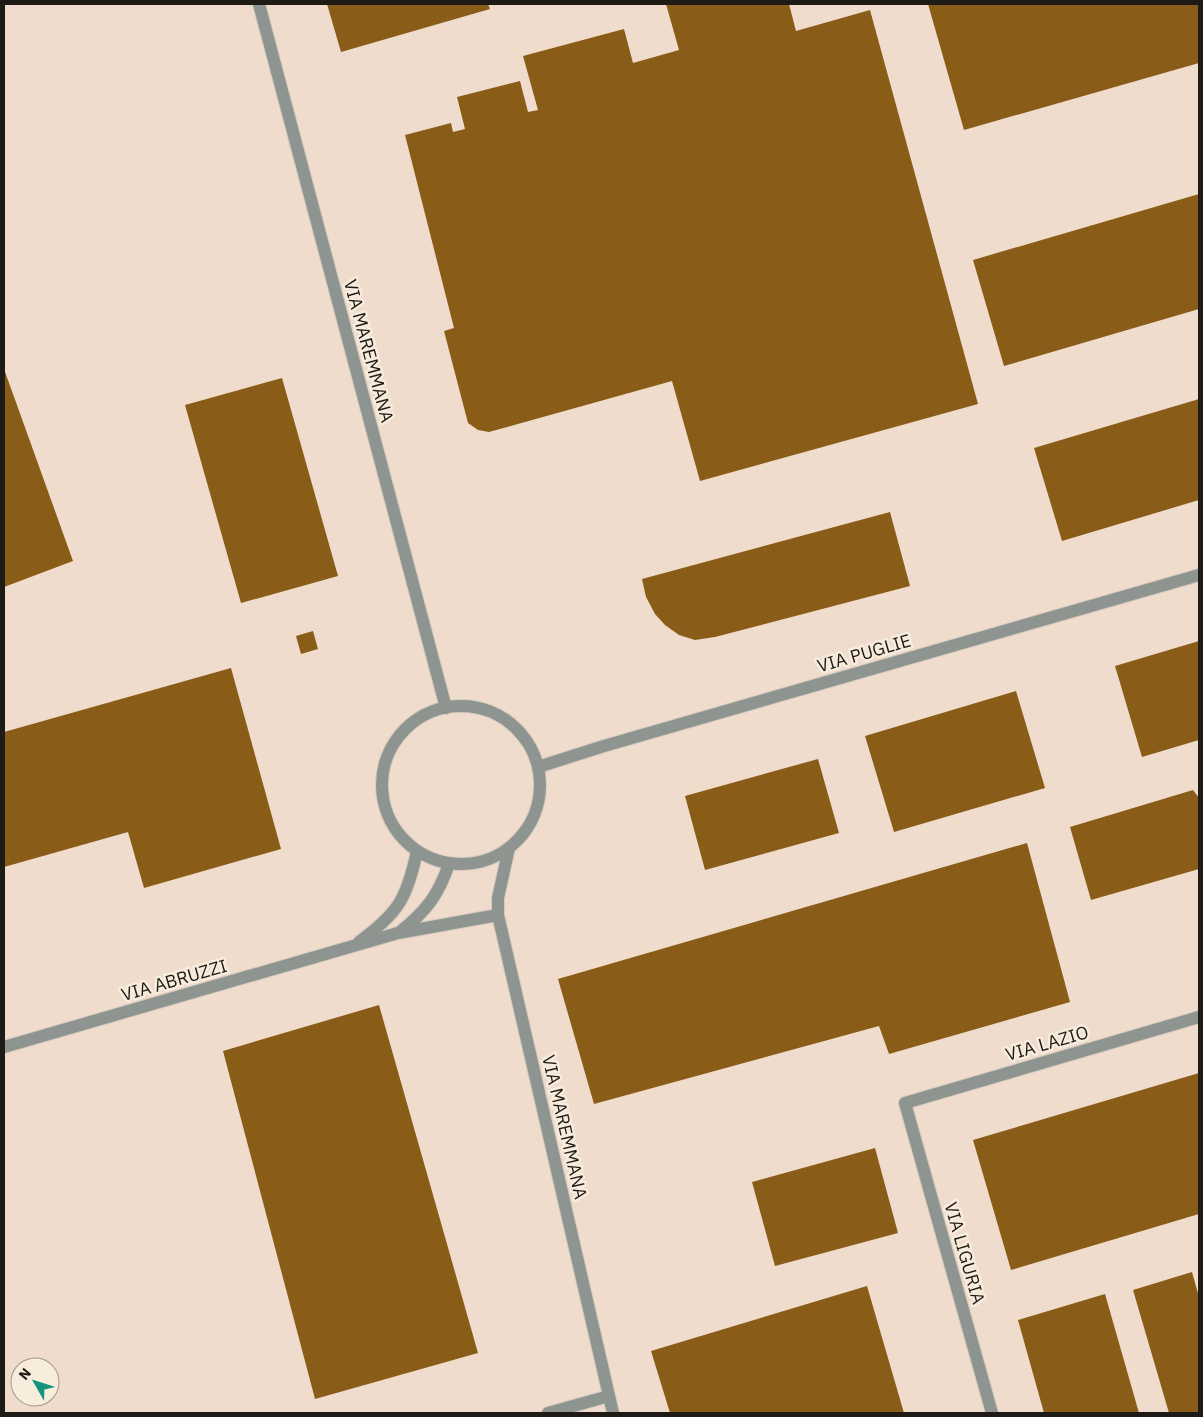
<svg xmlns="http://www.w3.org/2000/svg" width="1203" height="1417" viewBox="0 0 1203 1417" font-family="'IBM Plex Sans',sans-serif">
<rect width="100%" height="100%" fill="#f8ecdd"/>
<path fill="#f0dccd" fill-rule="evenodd" d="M4,4H1199V1413H4ZM20,1367H50V1397H20Z"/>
<path fill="#895c17" d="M327,4H488L490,9L341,52Z
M666,4H789L796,31L870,10L978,404L700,481L672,381L489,432L478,430L468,423L444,331L454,328L405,135L451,123L453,132L465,129L457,97L520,81L528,112L538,110L523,56L624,29L633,63L679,50Z
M928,4H1199V63L964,130Z
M1199,194V309L1004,366L973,260Z
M4,369L73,561L4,587Z
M282,378L338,576L241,603L185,405Z
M1199,399V500L1062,541L1034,448Z
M890,512L910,586L715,637L695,640L679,635L665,625L655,614L646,597L642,579Z
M313,631L318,649L301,654L296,636Z
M1199,641V740L1142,757L1115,666Z
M231,668L281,849L144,888L128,832L4,867V732Z
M1016,691L1045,788L894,832L865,736Z
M818,759L839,833L705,870L685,796Z
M1193,790L1199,798V869L1091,900L1070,827Z
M1027,843L1070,1002L889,1054L879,1026L594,1104L558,979Z
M379,1005L478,1353L315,1399L223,1051Z
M1199,1073V1214L1011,1270L973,1140Z
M875,1148L898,1233L775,1266L752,1182Z
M1192,1272L1199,1297V1413H1169L1133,1290Z
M867,1286L904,1413H670L651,1351Z
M1105,1294L1139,1413H1044L1018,1320Z"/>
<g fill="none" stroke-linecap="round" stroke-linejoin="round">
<defs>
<path id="minor" d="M259,4L446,708
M382 785a79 79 0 1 1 158 0a79 79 0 1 1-158 0Z
M538,767L604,746L1199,575
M509,848L498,898V915L613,1413
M400,932C426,911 438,896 449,864
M359,942C398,913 407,899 417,851
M4,1047L398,933L498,915
M548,1413L609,1396
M992,1413L905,1103L1199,1017"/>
</defs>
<use href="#minor" stroke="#d5cabd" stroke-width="14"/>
<use href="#minor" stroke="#8e9591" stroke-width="12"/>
</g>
<g text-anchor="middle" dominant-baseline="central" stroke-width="5" stroke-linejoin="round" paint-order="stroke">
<g font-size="18" fill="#1e1a15" stroke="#f8ecdd">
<text transform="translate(369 351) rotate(75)">VIA MAREMMANA</text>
<text transform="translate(864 653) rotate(-16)">VIA PUGLIE</text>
<text transform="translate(174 980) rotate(-16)">VIA ABRUZZI</text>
<text transform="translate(1047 1043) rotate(-16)">VIA LAZIO</text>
<text transform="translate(565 1127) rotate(77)">VIA MAREMMANA</text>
<text transform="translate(965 1253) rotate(74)">VIA LIGURIA</text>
</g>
</g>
<rect width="1203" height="1417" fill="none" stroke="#1e1a15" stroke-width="10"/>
<g transform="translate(35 1382) rotate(309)"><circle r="24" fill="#f8ecdd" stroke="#a1988d"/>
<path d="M0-4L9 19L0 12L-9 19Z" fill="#11947d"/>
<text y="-8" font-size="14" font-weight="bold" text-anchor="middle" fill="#1e1a15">N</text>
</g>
</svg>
